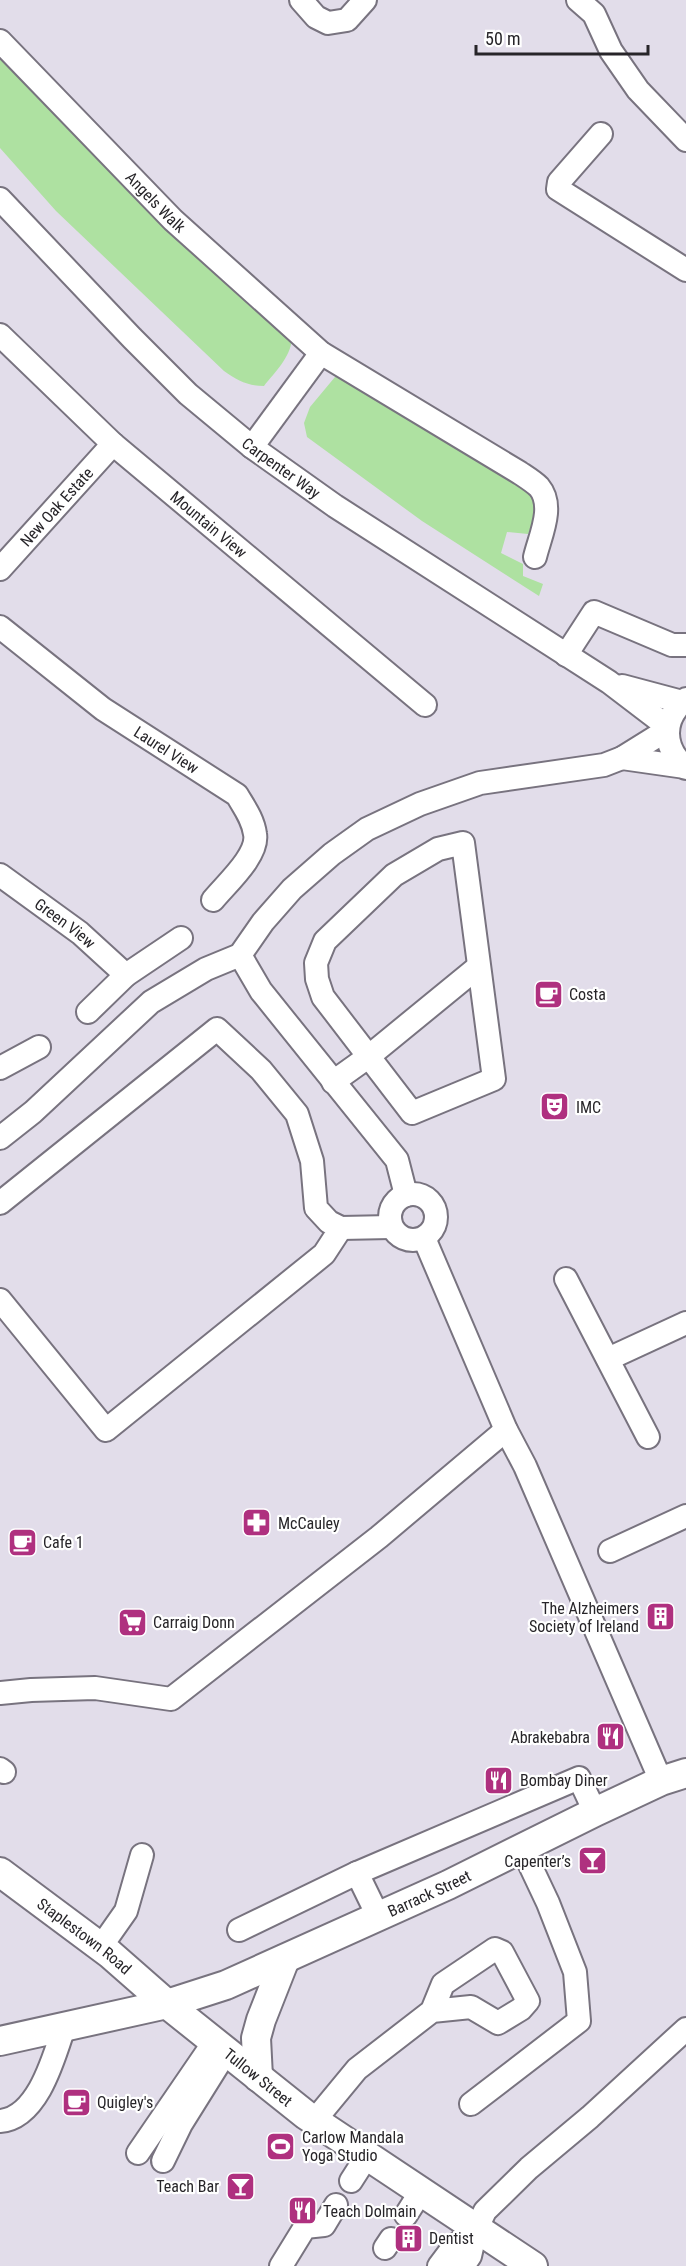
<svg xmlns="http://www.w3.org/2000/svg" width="686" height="2266" viewBox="0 0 686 2266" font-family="'Roboto Condensed',sans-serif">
<rect width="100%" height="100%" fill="#e2ddea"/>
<path fill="#aee1a1" d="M0,54L292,339C290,358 275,372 264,386C247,386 237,380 224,371L56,211L0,148Z
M340,376L525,487L535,504V517L528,534L507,532L501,553L523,564V576L543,584L539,596L422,521L307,437L304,423L310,407L335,377Z"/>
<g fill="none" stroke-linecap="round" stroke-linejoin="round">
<defs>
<g id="minor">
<path d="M301,0L316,17L328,23L347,20L365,0"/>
<path d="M578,0L594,14L611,51L638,90L686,140"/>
<path id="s1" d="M0,41L173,220L321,353L520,473C526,477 534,482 539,487C555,506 540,536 535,557"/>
<path d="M601,134L559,182L558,189L686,270"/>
<path id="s2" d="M0,199L132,338L188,394L252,447L335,506L609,682L668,727"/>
<path id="s3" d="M0,335L113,444L425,705"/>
<path d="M252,447L321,353"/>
<path id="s4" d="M0,569L113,444"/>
<path id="s5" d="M0,627L103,709L237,795C244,807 253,819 255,834C259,855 226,884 213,900"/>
<path d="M566,655L594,612L672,645H686"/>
<path d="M622,686L682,702"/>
<path d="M686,699C662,719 662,747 686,768"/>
<path d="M622,758L685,767"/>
<path d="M463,843L494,1079L412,1113L323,997L317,979L316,963L325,941L394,875L438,849Z"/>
<path id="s6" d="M0,875L80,933L126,975L88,1012"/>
<path d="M240,955L261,991L397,1160L406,1195"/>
<path d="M126,975L181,938"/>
<path d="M0,1068L39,1047"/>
<path d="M333,1082L368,1057L478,967"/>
<path d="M0,1138L33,1112L151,1002L206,969L240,955L263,922L292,889L332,854L367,829L420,804L480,783L604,765L622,758L667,730"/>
<circle cx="413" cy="1217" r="23"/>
<path d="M0,1203L217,1029L261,1070L297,1114L312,1161L316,1208L329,1222L341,1228L324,1254L106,1430L0,1300"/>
<path d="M341,1228L391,1227"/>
<path d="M424,1238L506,1430L525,1466L661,1781"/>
<path d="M566,1279L648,1437"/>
<path d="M608,1359L686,1323"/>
<path d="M610,1551L686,1516"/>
<path d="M0,1693L31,1690L95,1688L171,1699L379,1537L506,1430"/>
<path d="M0,1769L4,1772"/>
<path d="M357,1873L378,1916"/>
<path d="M239,1930L357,1873L579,1778L595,1812"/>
<path d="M100,1948L126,1911L142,1855"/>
<path d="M471,2104L579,2021L575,1972L548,1903L522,1848"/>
<path d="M0,2121C38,2118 54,2057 64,2027"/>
<path d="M314,2121L357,2069L432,2011L443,1984L495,1949L502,1952L528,2001L521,2009L498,2023L471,2007L432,2011"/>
<path d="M138,2153L214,2042"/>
<path d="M163,2161L181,2124L226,2052"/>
<path d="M351,2181L367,2156"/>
<path d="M406,2215L420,2193"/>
<path d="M385,2248L391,2239"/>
<path d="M281,2266L305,2227L324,2225L336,2205"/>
<path d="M439,2266L454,2246L476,2230"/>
<path d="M463,2266L470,2256L476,2230L485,2211L529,2168L590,2117L686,2029"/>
</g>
<g id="major">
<path id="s7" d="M0,1872L110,1954L167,2004L306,2115L533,2266"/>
<path id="s8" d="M0,2041L167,2004L226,1985L448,1885L595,1812L661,1781L686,1773"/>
<path d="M258,2077L256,2038L261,2020L285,1959"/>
</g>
</defs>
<use href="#minor" stroke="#78737f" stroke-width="26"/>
<use href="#major" stroke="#78737f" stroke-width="32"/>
<use href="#minor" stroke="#fff" stroke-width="22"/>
<use href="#major" stroke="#fff" stroke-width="28"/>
</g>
<defs>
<symbol id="cafe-square" viewBox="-11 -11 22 22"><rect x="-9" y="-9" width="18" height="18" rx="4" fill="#af307f" stroke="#fff"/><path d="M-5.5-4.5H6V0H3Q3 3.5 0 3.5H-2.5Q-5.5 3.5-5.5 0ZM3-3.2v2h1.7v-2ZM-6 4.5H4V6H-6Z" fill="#fff"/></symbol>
<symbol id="theatre-square" viewBox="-11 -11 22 22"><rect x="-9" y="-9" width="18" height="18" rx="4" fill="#af307f" stroke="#fff"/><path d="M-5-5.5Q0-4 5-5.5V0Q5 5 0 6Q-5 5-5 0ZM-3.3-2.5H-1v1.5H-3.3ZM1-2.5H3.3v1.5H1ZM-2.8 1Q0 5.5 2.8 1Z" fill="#fff"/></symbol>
<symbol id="pharmacy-square" viewBox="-11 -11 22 22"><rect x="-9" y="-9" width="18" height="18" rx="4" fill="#af307f" stroke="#fff"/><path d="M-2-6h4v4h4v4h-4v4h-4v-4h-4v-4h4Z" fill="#fff"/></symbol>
<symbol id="building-square" viewBox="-11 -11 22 22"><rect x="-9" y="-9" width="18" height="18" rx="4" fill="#af307f" stroke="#fff"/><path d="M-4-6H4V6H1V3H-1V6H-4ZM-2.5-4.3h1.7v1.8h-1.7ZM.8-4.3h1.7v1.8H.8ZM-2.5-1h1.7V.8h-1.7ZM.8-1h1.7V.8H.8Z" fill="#fff"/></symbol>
<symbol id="supermarket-square" viewBox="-11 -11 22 22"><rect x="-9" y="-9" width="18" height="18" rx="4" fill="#af307f" stroke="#fff"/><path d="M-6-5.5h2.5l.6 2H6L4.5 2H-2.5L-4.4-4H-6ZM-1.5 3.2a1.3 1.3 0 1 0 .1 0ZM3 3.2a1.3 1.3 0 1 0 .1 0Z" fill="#fff"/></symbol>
<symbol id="restaurant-square" viewBox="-11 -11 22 22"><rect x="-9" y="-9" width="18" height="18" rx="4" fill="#af307f" stroke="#fff"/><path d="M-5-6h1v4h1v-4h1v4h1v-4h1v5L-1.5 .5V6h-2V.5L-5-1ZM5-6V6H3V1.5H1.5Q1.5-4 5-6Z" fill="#fff"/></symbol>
<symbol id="bar-square" viewBox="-11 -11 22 22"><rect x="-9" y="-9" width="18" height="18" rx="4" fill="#af307f" stroke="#fff"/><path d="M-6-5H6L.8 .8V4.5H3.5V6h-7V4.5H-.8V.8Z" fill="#fff"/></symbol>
<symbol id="stadium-square" viewBox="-11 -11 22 22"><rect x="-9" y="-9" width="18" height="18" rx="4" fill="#af307f" stroke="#fff"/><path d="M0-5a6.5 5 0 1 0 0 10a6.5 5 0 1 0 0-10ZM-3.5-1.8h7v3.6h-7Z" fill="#fff"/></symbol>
</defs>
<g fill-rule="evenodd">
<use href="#cafe-square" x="532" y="978" width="33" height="33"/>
<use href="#theatre-square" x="538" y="1090" width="33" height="33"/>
<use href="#pharmacy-square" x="240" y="1506" width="33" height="33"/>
<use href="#cafe-square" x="6" y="1526" width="33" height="33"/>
<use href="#building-square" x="644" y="1600" width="33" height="33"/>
<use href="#supermarket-square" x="116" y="1606" width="33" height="33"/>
<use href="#restaurant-square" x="594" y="1720" width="33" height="33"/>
<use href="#restaurant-square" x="482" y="1764" width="33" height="33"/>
<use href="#bar-square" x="576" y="1844" width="33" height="33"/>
<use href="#cafe-square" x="60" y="2086" width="33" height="33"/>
<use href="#stadium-square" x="264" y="2130" width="33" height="33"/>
<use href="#bar-square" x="224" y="2170" width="33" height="33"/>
<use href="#restaurant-square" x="286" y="2194" width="33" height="33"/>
<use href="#building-square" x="392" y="2222" width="33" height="33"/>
</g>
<g text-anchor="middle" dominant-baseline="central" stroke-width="4.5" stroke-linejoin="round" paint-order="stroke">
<g font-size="16" fill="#272529" stroke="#fff">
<text stroke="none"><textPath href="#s1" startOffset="224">Angels Walk</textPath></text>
<text stroke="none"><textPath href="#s2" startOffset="390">Carpenter Way</textPath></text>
<text stroke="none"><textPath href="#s4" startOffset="84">New Oak Estate</textPath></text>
<text stroke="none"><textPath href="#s3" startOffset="282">Mountain View</textPath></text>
<text stroke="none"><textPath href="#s5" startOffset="207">Laurel View</textPath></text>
<text stroke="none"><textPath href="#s6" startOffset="81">Green View</textPath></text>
<text stroke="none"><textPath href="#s8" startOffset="456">Barrack Street</textPath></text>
<text stroke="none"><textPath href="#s7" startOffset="106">Staplestown Road</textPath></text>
<text stroke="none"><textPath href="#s7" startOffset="330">Tullow Street</textPath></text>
</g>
<g font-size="16" fill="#272529" stroke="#fff" text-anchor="start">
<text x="569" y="994">Costa</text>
<text x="576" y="1107">IMC</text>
<text x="278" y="1523">McCauley</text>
<text x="43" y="1542">Cafe 1</text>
<text x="639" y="1608" text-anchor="end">The Alzheimers<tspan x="639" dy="18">Society of Ireland</tspan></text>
<text x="153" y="1622">Carraig Donn</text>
<text x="590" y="1737" text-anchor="end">Abrakebabra</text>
<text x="520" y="1780">Bombay Diner</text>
<text x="571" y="1861" text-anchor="end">Capenter’s</text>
<text x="97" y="2102">Quigley's</text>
<text x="302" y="2137">Carlow Mandala<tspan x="302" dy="18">Yoga Studio</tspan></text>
<text x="219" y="2186" text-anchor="end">Teach Bar</text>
<text x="323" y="2211">Teach Dolmain</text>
<text x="429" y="2238">Dentist</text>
</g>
</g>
<path d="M476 45v9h172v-9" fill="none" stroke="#272529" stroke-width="3"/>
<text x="485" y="45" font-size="18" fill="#272529" stroke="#ffffff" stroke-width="4.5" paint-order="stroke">50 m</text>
</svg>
